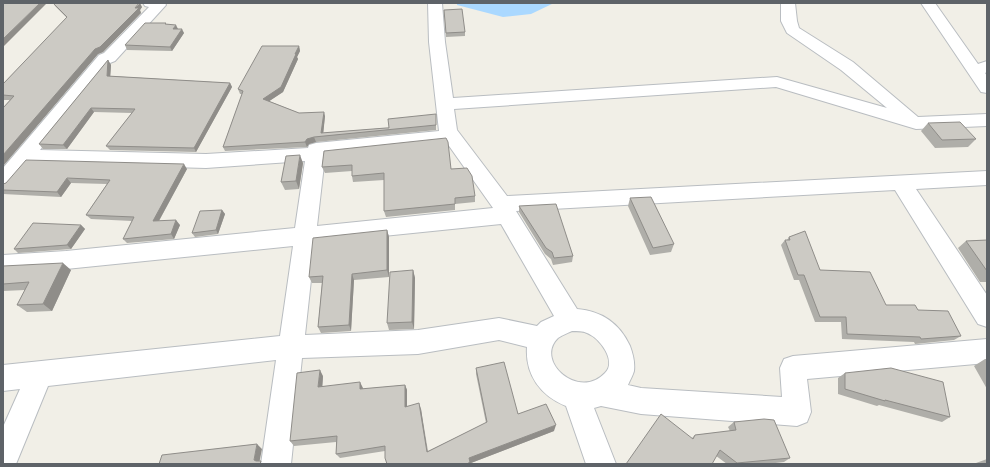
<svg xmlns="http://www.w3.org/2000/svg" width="990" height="467" viewBox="0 0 990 467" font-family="'Nunito Sans',sans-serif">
<rect width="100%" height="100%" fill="#f1efe7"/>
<path fill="#aad8ff" d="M457,3H554L531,14L503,17L457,5Z"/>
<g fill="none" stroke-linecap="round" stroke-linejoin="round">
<defs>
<path id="street" d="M143,3H165L166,5L115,61L110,63L40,150L206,154L308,148L309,145L316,143L439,131L429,42L428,3H442L445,42L453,98L777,77L887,108L841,70L787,33L781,21V3H795L797,21L799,28L853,62L918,117L987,114V126L916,129L776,87L454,109L457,130L507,196L987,171V185L916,189L987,295V327L978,324L895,190L516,211L577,309C602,311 620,324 630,346C633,354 635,362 634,371C633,375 630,380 628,385L641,388L782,397L780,368L784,359L793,356L987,339V363L807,379L811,412L807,422L797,426L641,414L601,406L594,408L616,464H586L566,406C541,396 525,375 527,347L499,340L418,354L302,358L291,464H261L276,360L48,386L16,464H3V427L20,389L3,391V365L280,336L293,246L66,269L3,273V255L66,251L295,228L305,161L206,168L30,163L10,187L3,189V168L99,55L104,53L149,7L145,6ZM447,143L493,208L317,226L325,156ZM501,224L554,316L541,322L537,326L499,318L418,330L305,335L315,243ZM572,331C577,331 583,331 587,333C600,338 617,361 605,373C579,401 534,361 558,338C562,335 568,333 572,331Z
M921,3H935L978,64L987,61V72L985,73L987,76V93L981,92Z"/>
</defs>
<use href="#street" stroke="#b9bdc1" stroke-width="2"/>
<use href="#street" fill="#fff" fill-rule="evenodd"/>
</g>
<path fill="#afaea9" d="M53,3L142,7L140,10L141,13L140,14L103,52L98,54L3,166V108L10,100H3V84L67,18L55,6Z
M444,10L465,32V36L446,37Z
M167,24L178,29L184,33L172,51L127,50L125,45Z
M299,46L300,51L297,57L298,59L283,92L269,101L299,113L325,116L323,133L386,128L436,119V130L316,142L309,144L307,147L225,151L223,147L242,94H240L238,89Z
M108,60L111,65L110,76L230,83L232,87L196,152L110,150L106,146L132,113L94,112L67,149H43L39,144Z
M928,123L976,139L968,147L935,148L921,131Z
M324,151L451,169L475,196V202L455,204V210L386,217L384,211V180L353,182L352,176V171L325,173L322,167Z
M303,163L299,189L285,190L281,182Z
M187,169L159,221L180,225L174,239L127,243L123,239L132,221L91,219L86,215L107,184L71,183L61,197L3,194V184L6,183Z
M630,198L674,244L671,252L650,255L628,206Z
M519,206L573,256L572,262L553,265L551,259L545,254L519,212Z
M222,210L225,214L218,234L195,237L192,233Z
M81,225L85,229L71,249L18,253L14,249Z
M387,230L389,237V277L354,280L351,331L321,333L318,327L322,283H312L309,277Z
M789,237L820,270L886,305L918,310L961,336L954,340L915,344L914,342L842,339L841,322H815L799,280H794L781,245L785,240H787Z
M987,240V282H980L958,248L966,241Z
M3,266L71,270L52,311L27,312L17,305L25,290L3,291Z
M413,270L415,278L414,329L389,330L387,323Z
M985,359H987V389L974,366Z
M476,368L518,414L554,431L471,463V464H387L385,451L340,458L336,454V442L294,446L290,441L323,376L322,386L363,388V389L405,385L407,390V406L421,409L428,451L486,423L476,374Z
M845,373L950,417L942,422L879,405L877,406L838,394V378Z
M734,422L790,458L784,462L767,464H727L692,438L695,435L730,431L728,427Z
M987,459V464H976V463Z"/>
<path fill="#8f8d89" d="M40,3H47L3,47V39Z
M140,3L142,7L140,10L141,13L140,14L103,52L98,54L3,166V155L95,49Z
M176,25L178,29H173Z
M182,29L184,33L172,51L170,47Z
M299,46L300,51L297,57L298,59L283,92L265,104L263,99L295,54Z
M108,60L111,65L110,81L107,76Z
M230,83L232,87L196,152L194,148Z
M91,108L94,112L67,149L63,145Z
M324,112L325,116L323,136L321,133Z
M314,137L316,142L309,144L307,147L305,142L307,139Z
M300,155L303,163L299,189L296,181Z
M184,164L187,169L156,226L153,221Z
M67,178L71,183L61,197L57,192Z
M222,210L225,214L218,234L216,230Z
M176,220L180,225L174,239L171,234Z
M81,225L85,229L71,249L67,245Z
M387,230L389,237V277L387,270Z
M63,263L71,270L52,311L43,304Z
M413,270L415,278L414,329L412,322Z
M352,274L354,280L351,331L349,325Z
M320,370L323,376L322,393L318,387Z
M360,382L363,388L362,395L360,389Z
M405,385L407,390V412L405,407Z
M419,403L421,409L428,456L427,452Z
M556,425L554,431L471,463V464H467L469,458Z
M257,444L262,449L259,464L254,460Z"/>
<path fill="#cccac4" stroke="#8f8d89" d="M3,3H40L3,39Z
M53,3H139L135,8H139L100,47L95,49L3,155V108L14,96L3,95V84L67,17Z
M462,9L465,32L446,33L444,10Z
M145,23H166L165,24L176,25L173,29H182L170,47L125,45Z
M262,46H299L295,54H296L281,87L263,99L299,113L324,112L321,133L386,128H389L388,119L436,114V125L314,137L307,139L305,142L223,147L243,91L238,89Z
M108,60L107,76L230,83L194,148L106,146L135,109L91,108L63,145L39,144Z
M960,122L976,139L942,140L928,123Z
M446,138L448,142L451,169L467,168L472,176L475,196L455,198V204L384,211V173L352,176V165L322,167L324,151Z
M300,155L296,181L281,182L286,156Z
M26,160L184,164L153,221L176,220L171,234L123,239L134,217L86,215L110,180L67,178L57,192L3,190V184L6,183Z
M651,197L674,244L653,248L630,198Z
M556,204L573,256L554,258L552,252L546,248L519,206Z
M222,210L216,230L192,233L200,211Z
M33,223L81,225L67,245L14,249Z
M387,230V270L352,274L349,325L318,327L323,276L309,277L313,238Z
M805,231L820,270L870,272L886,305H915L918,310L948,311L961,336L921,339L920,337L847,334L846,317H820L804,275H798L785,240H790L789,237Z
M987,240V271L966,241Z
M63,263L43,304L17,305L29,282L3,284V266Z
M413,270L412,322L387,323L390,272Z
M504,362L518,414L546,404L556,425L469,458L470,462L467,464H387L385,458V446L336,454L337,436L290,441L297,373L320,370L318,387L360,382V389L405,385V407L419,403L427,452L487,422L476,368Z
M891,368L943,382L950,417L885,400V401L845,389V373Z
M661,414L693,439L695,435L736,430L734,422L764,419L774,420L790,458L737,463L720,450L712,464H626Z
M257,444L254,460L256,461H261L260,464H159L162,455Z"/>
<rect width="990" height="467" fill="none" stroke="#5e6368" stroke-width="8"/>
</svg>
